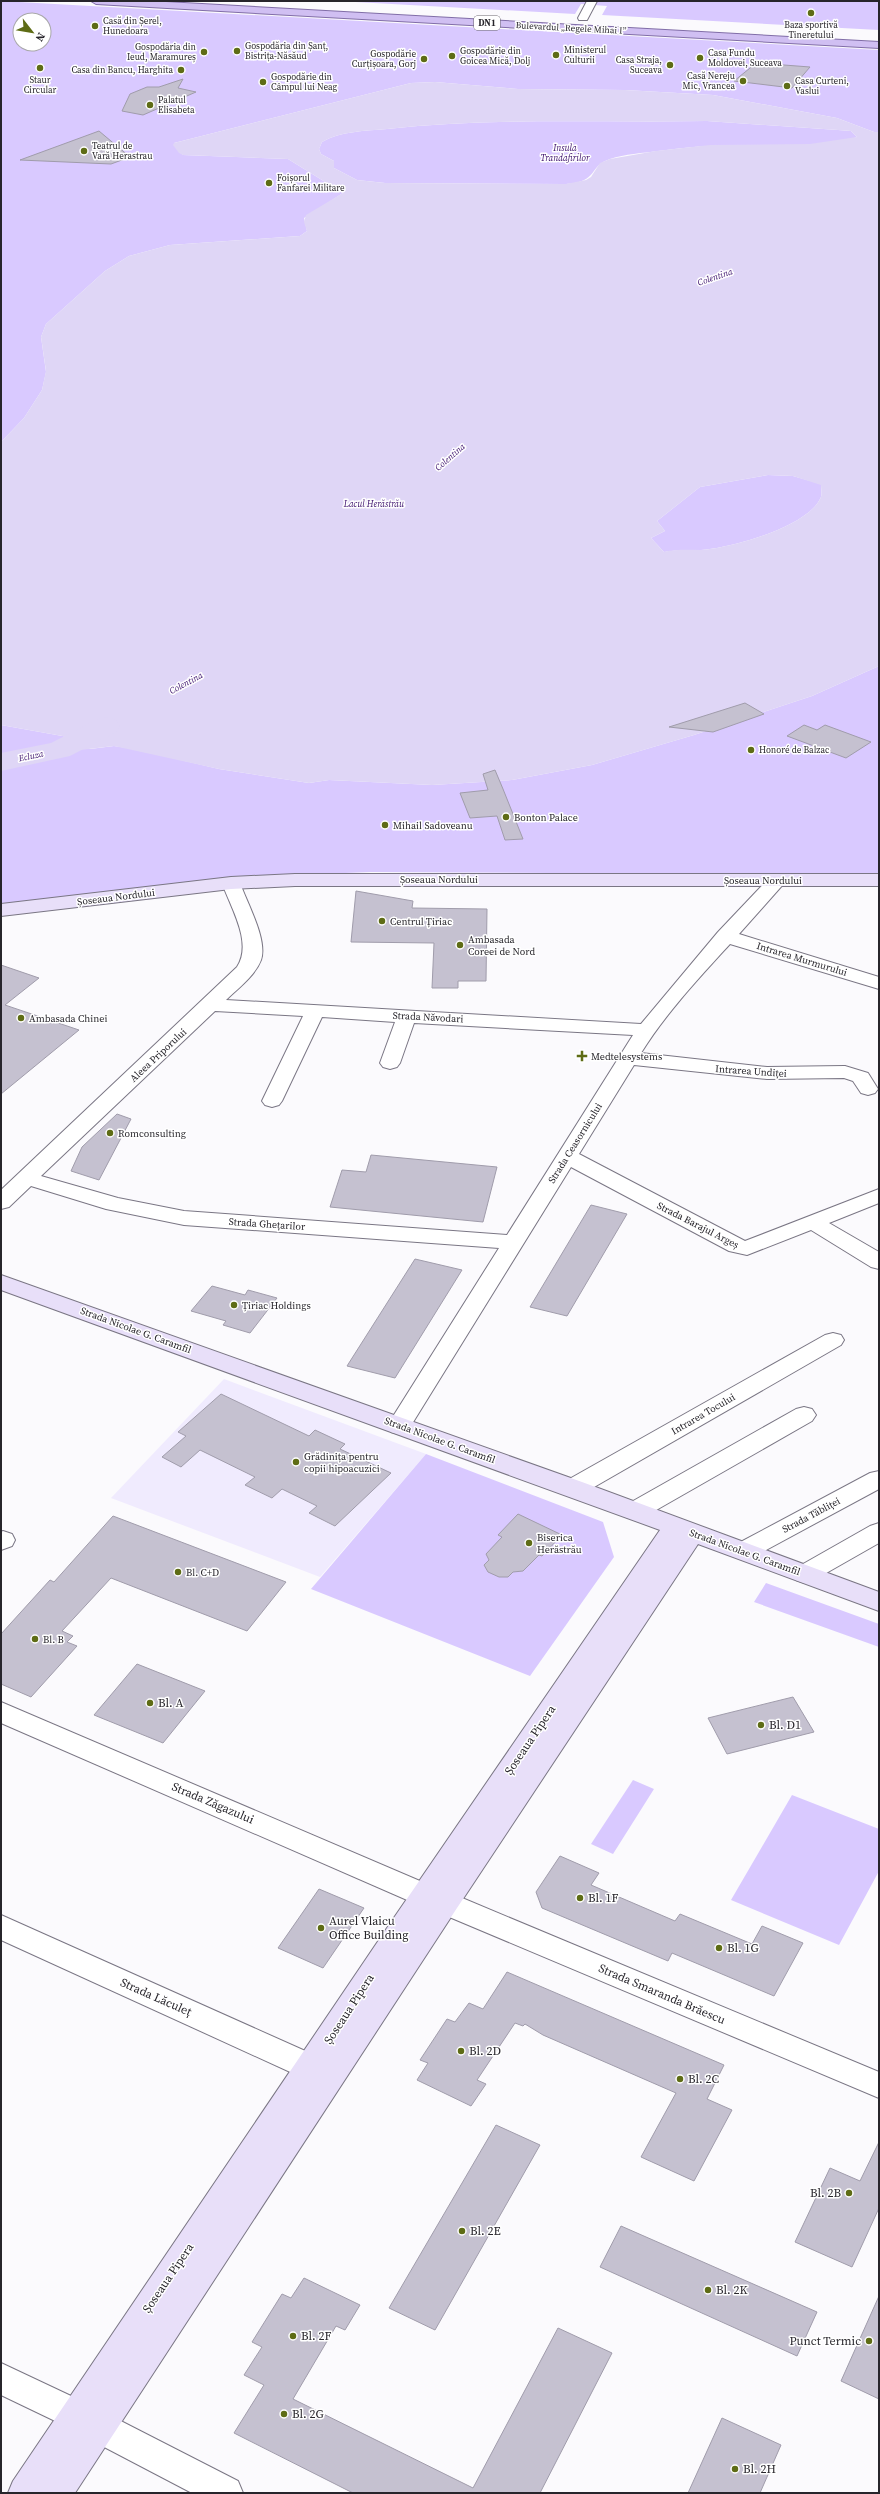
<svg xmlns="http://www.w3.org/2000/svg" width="880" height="2494" viewBox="0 0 880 2494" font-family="'Source Serif 4',serif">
<rect width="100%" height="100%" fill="#fbfafd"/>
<path fill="#f0ebfe" d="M224,1379L426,1454L320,1577L111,1498Z"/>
<path fill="#d9c9ff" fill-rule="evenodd" d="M1,1L879,50V132H874L837,118L713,95L625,90L518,89L435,82L411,83L174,143L183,155L288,159L343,193L304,218L307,231L300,236L170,245L129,256L105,271L46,324L41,337L46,372L42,390L24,418L1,442ZM20,20H44V44H20Z
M337,1H879V30L602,15L607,6L581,4L575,14Z
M707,121L838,130L851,131L857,137C824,150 776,144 740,145C712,145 686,147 658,151C643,153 625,154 610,159C588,166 599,182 566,184L385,183L357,180L334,168V161L321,154L319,149L322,142C341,131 365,131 387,129C493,117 601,123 707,121Z
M768,475L793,476L821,484C821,488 822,494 821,497C809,527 730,548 701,550C688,550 677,550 664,552L651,538L665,531L657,521L700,487Z
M879,666V875L371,872L269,876L1,905V725L68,737L70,742L90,749L114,746L134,749L219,769L309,783L329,780L432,785L512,780L592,765L694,735L812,696Z
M426,1454L603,1522L614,1557L530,1676L311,1589Z
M766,1583L879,1624V1647L754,1602Z
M633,1780L654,1789L613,1854L591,1844Z
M792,1795L879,1829V1871L839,1945L731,1900Z"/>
<path fill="#dfd6f6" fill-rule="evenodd" d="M435,82L518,89L625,90L713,95L837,118L874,132H879V666L812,696L694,735L592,765L512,780L432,785L329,780L309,783L219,769L114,746L63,752L58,748L70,742L68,737L1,725V442L24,418L42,390L46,371L41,337L46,324L105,271L129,256L170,245L300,236L307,231L304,222L306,215L343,193L288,159L183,155L179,153L173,145L174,143L411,83ZM707,121L838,130L851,131L857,137L810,144L710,145L656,151L610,159L600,163L591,177L586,180L566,184L385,183L357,180L334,168V161L321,154L319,149L322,142C341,131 365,131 387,129C493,117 601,123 707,121ZM768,475L793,476L821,485C821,488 822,494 821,497C809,527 730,548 701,550C688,550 677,549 664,552L651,538L665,531L657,521L700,487Z"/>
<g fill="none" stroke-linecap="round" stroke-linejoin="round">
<path fill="#dfd6f6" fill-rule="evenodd" d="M106,717L116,720L120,726L116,732L70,756L1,771V753L51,743L96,720Z"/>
</g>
<path fill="#c5c1d0" stroke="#a09cab" d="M755,64H771L810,67L792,88L734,81Z
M183,79L178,88L196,92L143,115L122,111L130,94L147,87H159Z
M99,131L130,157L111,164L20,160Z
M745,703L764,714L713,732L669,727Z
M804,725L817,730L825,725L871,742L846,758L787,736Z
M495,770L503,789L523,839L505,840L497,816L470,818L460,793L488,790L483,774Z
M356,891L413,901L412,908L487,909L486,981H458V988H432L434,943L351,942Z
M1,965L39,978L5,1005L79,1030L1,1094Z
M117,1114L131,1119L99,1180L71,1171L82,1147Z
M371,1155L497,1167L483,1222L330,1207L342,1170L366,1172Z
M591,1205L627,1214L567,1316L530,1307Z
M415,1259L462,1270L395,1378L347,1366Z
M212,1286L245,1295L248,1290L277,1298L250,1333L223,1325L226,1321L191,1311Z
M221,1394L309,1436L315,1430L345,1444L340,1449L391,1473L335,1526L309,1513L317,1506L282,1489L272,1498L245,1485L255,1477L200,1450L181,1467L162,1457L186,1436L178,1432Z
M518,1514L562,1535L542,1556L539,1555L523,1571L513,1572L508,1577H499L488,1572L484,1565L489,1560L486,1554L502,1537L498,1535Z
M113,1516L286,1582L247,1631L111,1578L62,1631L73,1636L67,1642L77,1646L31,1697L1,1684V1634L50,1580L54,1582Z
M137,1664L205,1691L163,1743L94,1715Z
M793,1697L814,1732L727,1754L708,1718Z
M560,1856L599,1873L591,1885L675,1921L680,1914L752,1944L762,1926L803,1943L774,1996L672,1953L668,1961L542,1908L536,1892Z
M319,1889L364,1908L323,1968L278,1948Z
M507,1972L724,2065L707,2099L732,2110L694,2181L641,2157L676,2093L543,2035L525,2024L523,2026L515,2023L477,2080L486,2084L471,2106L417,2080L428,2063L420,2060L447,2019L455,2022L469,2003L483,2009Z
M496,2125L540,2145L435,2330L389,2308Z
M879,2142V2208L852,2267L795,2242L830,2168L860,2181Z
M621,2226L817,2312L797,2356L600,2267Z
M304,2278L360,2305L345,2330L336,2326L293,2399L473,2488L558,2328L612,2353L540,2493H353L234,2433L264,2385L244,2375L262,2347L252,2342L282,2294L291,2298Z
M879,2296V2399L841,2381Z
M722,2418L781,2445L760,2493H688Z"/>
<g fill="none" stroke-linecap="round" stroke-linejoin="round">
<defs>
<path id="street" d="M587,1H597L587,20H579L578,18Z
M778,874L785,876L787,880L739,934L879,977V989L730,944C698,979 666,1013 641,1053L767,1067L845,1066L868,1073L878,1089L875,1093L868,1095L861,1093L853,1081L844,1078L767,1079L634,1065L579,1154L745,1241L879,1189V1203L829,1223L879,1252V1269L871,1267L811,1230L747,1255L729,1251L571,1167L407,1432L399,1434L391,1432L387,1426L499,1248L184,1225L106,1209L31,1186L9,1207L1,1209V1190L237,967C253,943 231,908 222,883L224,879H238L240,883C247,903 268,940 261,960C255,976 237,989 226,1000L641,1024L718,932L771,876ZM215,1011L303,1016L262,1101L265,1105L272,1107L279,1105L282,1101L322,1017L395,1022L380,1063L383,1067L390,1069L397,1067L400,1063L414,1023L633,1035L507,1235L184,1211L118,1198L41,1176Z
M833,1333L841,1335L844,1340L841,1345L582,1494L573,1496L564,1494L561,1488L564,1482L825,1335Z
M804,1407L812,1409L816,1415L812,1421L644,1517L635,1519L626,1517L623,1511L626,1505L796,1409Z
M879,1471V1489L753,1557L744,1560L735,1557L732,1551L735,1545L870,1473Z
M879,1523V1543L814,1580L805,1583L796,1580L792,1574L796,1568L870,1526Z
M3,1531L12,1534L15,1540L12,1546L1,1550V1532Z
M1,1702L434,1887L438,1894L445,1892L455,1895L879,2072V2098L435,1911L431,1904L424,1906L414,1903L1,1723Z
M1,1915L321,2058L325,2067L321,2076L310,2080L299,2076L1,1940Z
M1,2363L88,2404L92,2414L99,2411L111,2416L238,2481L243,2493H192L87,2438L83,2428L76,2431L1,2395Z"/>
<path id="secondary" d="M295,874H879V886H295L231,889L1,916V904L231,877Z
M1,1275L582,1482L879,1592V1611L698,1544L455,1911L75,2493H8L13,2481L389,1925L660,1530L1,1290Z"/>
<path id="primary" d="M91,1H148L879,42V48L96,4Z"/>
</defs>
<use href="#street" stroke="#7a7684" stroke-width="2"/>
<use href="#secondary" stroke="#7a7684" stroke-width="2"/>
<use href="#primary" stroke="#816ea7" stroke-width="2"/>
<use href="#street" fill="#fff" fill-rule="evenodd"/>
<use href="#secondary" fill="#e8dff9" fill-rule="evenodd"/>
<use href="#primary" fill="#d0bff2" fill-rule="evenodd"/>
</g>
<g fill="#5e6c15" stroke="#fff" stroke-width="1.5">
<circle cx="811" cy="13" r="4"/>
<circle cx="95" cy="26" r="4"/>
<circle cx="237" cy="51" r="4"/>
<circle cx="204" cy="52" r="4"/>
<circle cx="556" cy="55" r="4"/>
<circle cx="452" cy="56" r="4"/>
<circle cx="700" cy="58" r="4"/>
<circle cx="424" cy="59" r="4"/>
<circle cx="670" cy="65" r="4"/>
<circle cx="40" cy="68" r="4"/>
<circle cx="181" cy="70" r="4"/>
<circle cx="743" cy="81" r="4"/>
<circle cx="263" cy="82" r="4"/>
<circle cx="787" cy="86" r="4"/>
<circle cx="150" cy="105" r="4"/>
<circle cx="84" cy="151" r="4"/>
<circle cx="269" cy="183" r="4"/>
<circle cx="751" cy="750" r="4"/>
<circle cx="506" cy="817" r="4"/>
<circle cx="385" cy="825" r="4"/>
<circle cx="382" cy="921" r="4"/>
<circle cx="460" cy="945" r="4"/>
<circle cx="21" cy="1018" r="4"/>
<path d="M580 1050h4v4h4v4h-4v4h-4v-4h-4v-4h4z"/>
<circle cx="110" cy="1133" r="4"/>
<circle cx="234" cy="1305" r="4"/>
<circle cx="296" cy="1462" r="4"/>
<circle cx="529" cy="1543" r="4"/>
<circle cx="178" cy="1572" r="4"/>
<circle cx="35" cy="1639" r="4"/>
<circle cx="150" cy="1703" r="4"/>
<circle cx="761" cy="1725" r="4"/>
<circle cx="580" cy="1898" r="4"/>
<circle cx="321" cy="1928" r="4"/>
<circle cx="719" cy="1948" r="4"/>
<circle cx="461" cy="2051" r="4"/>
<circle cx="680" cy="2079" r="4"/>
<circle cx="849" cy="2193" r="4"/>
<circle cx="462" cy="2231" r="4"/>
<circle cx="708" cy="2290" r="4"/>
<circle cx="293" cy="2336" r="4"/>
<circle cx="869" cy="2341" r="4"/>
<circle cx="284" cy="2414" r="4"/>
<circle cx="735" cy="2469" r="4"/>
</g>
<g text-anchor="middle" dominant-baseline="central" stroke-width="3" stroke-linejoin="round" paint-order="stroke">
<g font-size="9" fill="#27252b" stroke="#fff" text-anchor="start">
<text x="103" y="21">Casă din Șerel,<tspan x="103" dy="10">Hunedoara</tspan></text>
<text x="811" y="25" text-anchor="middle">Baza sportivă<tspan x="811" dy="10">Tineretului</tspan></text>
<text x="245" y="46">Gospodăria din Șanț,<tspan x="245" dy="10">Bistrița-Năsăud</tspan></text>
<text x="196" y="47" text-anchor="end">Gospodăria din<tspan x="196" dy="10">Ieud, Maramureș</tspan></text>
<text x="564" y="50">Ministerul<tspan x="564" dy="10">Culturii</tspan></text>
<text x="460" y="51">Gospodărie din<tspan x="460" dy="10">Goicea Mică, Dolj</tspan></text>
<text x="708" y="53">Casa Fundu<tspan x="708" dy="10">Moldovei, Suceava</tspan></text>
<text x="416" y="54" text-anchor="end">Gospodărie<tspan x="416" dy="10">Curțișoara, Gorj</tspan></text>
<text x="662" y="60" text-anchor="end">Casa Straja,<tspan x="662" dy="10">Suceava</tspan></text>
<text x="173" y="70" text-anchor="end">Casa din Bancu, Harghita</text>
<text x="735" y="76" text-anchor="end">Casă Nereju<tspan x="735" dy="10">Mic, Vrancea</tspan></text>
<text x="271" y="77">Gospodărie din<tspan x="271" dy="10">Câmpul lui Neag</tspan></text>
<text x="40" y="80" text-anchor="middle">Staur<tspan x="40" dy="10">Circular</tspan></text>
<text x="795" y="81">Casa Curteni,<tspan x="795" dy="10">Vaslui</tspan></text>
<text x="158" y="100">Palatul<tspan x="158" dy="10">Elisabeta</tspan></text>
<text x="92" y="146">Teatrul de<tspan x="92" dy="10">Vară Herastrau</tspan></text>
<text x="277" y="178">Foișorul<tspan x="277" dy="10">Fanfarei Militare</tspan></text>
<text x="759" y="750">Honoré de Balzac</text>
</g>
<rect fill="#fff" stroke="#68666b" stroke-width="1" x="474" y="16" width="26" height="14" rx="3"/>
<g font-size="9" font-weight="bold" fill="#27252b">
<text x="487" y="23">DN1</text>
</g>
<g font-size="9" fill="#27252b" stroke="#fff">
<text transform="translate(571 28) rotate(3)">Bulevardul „Regele Mihai I”</text>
</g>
<g font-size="9" font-style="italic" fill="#380b68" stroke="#fff">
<text x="565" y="148">Insula<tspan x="565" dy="10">Trandafirilor</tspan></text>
</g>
<g font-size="9" font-style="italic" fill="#3c116d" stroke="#fff">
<text transform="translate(715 277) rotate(-19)">Colentina</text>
<text transform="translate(450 457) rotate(-41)">Colentina</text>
<text x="374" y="504">Lacul Herăstrău</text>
<text transform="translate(186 683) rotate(-28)">Colentina</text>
<text transform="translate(31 756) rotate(-12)">Ecluza</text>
</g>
<g font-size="10" fill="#27252b" stroke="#fff" text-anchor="start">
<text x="514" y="817">Bonton Palace</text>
<text x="393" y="825">Mihail Sadoveanu</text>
<text x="390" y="921">Centrul Țiriac</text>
<text x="468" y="939">Ambasada<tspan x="468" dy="12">Coreei de Nord</tspan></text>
<text x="29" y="1018">Ambasada Chinei</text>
<text x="591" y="1056">Medtelesystems</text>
<text x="118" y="1133">Romconsulting</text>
<text x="242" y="1305">Țiriac Holdings</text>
<text x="304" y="1456">Grădinița pentru<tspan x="304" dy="12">copii hipoacuzici</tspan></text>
<text x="537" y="1537">Biserica<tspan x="537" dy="12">Herăstrău</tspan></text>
<text x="186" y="1572">Bl. C+D</text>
<text x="43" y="1639">Bl. B</text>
</g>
<g font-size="10" fill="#27252b" stroke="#fff">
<text x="439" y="879">Șoseaua Nordului</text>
<text x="763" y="880">Șoseaua Nordului</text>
<text transform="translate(116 897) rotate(-7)">Șoseaua Nordului</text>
<text transform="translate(802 959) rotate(17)">Intrarea Murmurului</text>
<text transform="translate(428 1017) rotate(3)">Strada Năvodari</text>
<text transform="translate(158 1055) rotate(-43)">Aleea Priporului</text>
<text transform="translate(751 1071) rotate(4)">Intrarea Undiței</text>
<text transform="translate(575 1143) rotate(-58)">Strada Ceasornicului</text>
<text transform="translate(267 1224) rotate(4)">Strada Ghețarilor</text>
<text transform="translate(698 1225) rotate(27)">Strada Barajul Argeș</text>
<text transform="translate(136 1330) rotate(20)">Strada Nicolae G. Caramfil</text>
<text transform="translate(703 1414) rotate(-30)">Intrarea Tocului</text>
<text transform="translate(440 1440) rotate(20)">Strada Nicolae G. Caramfil</text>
<text transform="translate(811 1515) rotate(-28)">Strada Tăbliței</text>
<text transform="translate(745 1552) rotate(20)">Strada Nicolae G. Caramfil</text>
</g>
<g font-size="12" fill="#27252b" stroke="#fff" text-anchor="start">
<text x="158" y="1703">Bl. A</text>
<text x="769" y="1725">Bl. D1</text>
<text x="588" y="1898">Bl. 1F</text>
<text x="329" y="1921">Aurel Vlaicu<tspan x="329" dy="14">Office Building</tspan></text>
<text x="727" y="1948">Bl. 1G</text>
<text x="469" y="2051">Bl. 2D</text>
<text x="688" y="2079">Bl. 2C</text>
<text x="841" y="2193" text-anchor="end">Bl. 2B</text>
<text x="470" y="2231">Bl. 2E</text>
<text x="716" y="2290">Bl. 2K</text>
<text x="301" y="2336">Bl. 2F</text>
<text x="861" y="2341" text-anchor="end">Punct Termic</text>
<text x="292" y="2414">Bl. 2G</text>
<text x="743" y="2469">Bl. 2H</text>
</g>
<g font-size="12" fill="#27252b" stroke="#fff">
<text transform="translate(530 1740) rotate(-56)">Șoseaua Pipera</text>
<text transform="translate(213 1803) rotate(23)">Strada Zăgazului</text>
<text transform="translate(662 1994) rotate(23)">Strada Smaranda Brăescu</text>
<text transform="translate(156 1997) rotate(24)">Strada Lăculeț</text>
<text transform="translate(349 2009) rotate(-57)">Șoseaua Pipera</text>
<text transform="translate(168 2278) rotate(-56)">Șoseaua Pipera</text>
</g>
</g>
<rect width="880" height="2494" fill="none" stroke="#27252b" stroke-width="4"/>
<g transform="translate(32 32) rotate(121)"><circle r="19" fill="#ffffff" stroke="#a9a8aa"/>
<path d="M0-3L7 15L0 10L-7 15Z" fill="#5e6c15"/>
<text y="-6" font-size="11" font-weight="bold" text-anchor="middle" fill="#27252b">N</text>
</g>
</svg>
